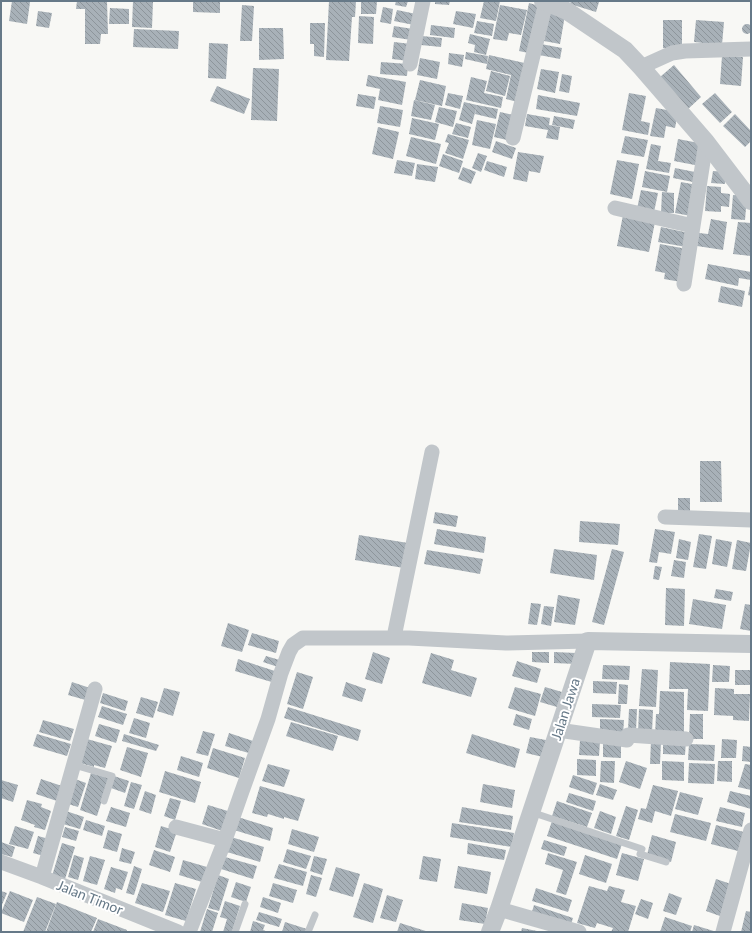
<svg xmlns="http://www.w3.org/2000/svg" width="752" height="933" viewBox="0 0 752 933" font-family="Lato,sans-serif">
<defs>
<pattern id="building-back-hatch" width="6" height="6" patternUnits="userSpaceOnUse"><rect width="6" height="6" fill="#a8b1b8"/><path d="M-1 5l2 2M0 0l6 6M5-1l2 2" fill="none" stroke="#8d959b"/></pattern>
</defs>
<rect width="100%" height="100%" fill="#f8f8f5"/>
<path fill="url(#building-back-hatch)" d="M12,1L30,2L27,24L9,21Z
M77,1H107L108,34H101L100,44H85V9H76Z
M133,1H153L152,28L132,27Z
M193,1H220V13L193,12Z
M248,1H259V2H248Z
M329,1H356L355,17H352L349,61L326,60Z
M361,1H377L376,14H361Z
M396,1H408L406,7L395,5Z
M435,1H450L449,5L435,4Z
M484,1H500L496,21L480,18Z
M571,1H594L599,2L596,12L570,4Z
M529,3L543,7L533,54L519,51Z
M242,5L254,6L252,41H240Z
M500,5L527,10L521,35L509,33L507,41L493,39Z
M383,7L393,9L391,24L380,22Z
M110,8L129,9V24H109Z
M397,10L416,14L414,25L394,21Z
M38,11L52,13L49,28L36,26Z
M456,11L476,14L473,28L453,24Z
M550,12L565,15L560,44L544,41Z
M359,16L374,17L373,44L358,43Z
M663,20H682V49L663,48Z
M696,20L724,22L722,45L694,42Z
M477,21L494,24L492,36L474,33Z
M310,23H325L324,57L314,56V44H310Z
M742 29a5 5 0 1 1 10 0a5 5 0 1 1-10 0Z
M431,25L455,28L454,38L430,35Z
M394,26L413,29L411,40L392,37Z
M259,28H283L284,59L259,60Z
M134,29L179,31L178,49L133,47Z
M470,34L490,39L486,55L474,52L475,45L468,43Z
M422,36L442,38L441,47L421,45Z
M394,42L411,44L409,61L392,59Z
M209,43L228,44L226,79L208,78Z
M541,44L562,48L560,59L539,55Z
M466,52L488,56L487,64L465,59Z
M449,53L464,55L462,67L448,64Z
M489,55L529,64L521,103L506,99L511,75L486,69Z
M722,56L743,57L741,86L720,84Z
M420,58L440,62L437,79L417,75Z
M381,62L408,64L407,76L380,74Z
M674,65L701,97L688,109L660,77Z
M253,68L279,69L277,121L251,120Z
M541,69L559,72L555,93L537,89Z
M491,71L510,76L505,96L486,91Z
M562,74L572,76L569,93L559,91Z
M368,75L406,82L402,105L378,100L380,89L366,86Z
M471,77L487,81L484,93L503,97L501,108L466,100Z
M420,80L446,86L442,106L415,100Z
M217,86L250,99L244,114L210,101Z
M448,93L463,96L460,109L445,105Z
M629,93L646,96L641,121L650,123L648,135L622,130Z
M715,93L732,112L720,123L702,104Z
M358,94L376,97L374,109L356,106Z
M538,95L580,103L577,116L536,109Z
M414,100L435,105L431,120L411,116Z
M464,102L477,105L472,124L459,120Z
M477,105L498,109L496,119L475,114Z
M380,106L403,110L400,127L377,123Z
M439,107L457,111L453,127L435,122Z
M656,108L678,112L675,128L666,126L664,138L650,136Z
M500,112L513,115L507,140L494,137Z
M527,114L550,118L549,125L560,127L558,140L546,138L548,130L525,126Z
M735,114L751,131V141L745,147L723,126Z
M554,116L575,120L573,129L552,125Z
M412,118L439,124L435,140L409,134Z
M477,120L496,124L490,149L472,145Z
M456,123L471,127L468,138L452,134Z
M378,127L399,132L393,159L372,154Z
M448,134L469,140L463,159L445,153L449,143L445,142Z
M625,136L648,140L644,157L621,153Z
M411,137L441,144L436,164L406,156Z
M678,139L704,144L700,166L674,161Z
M496,141L516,148L512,159L492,152Z
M651,144L661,146L658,161L671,163L669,173L646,169Z
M518,152L544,156L540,173L529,171L527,182L513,179Z
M478,153L487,156L481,172L472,168Z
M443,154L463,161L459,173L439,166Z
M397,160L415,163L412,176L394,173Z
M617,160L639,164L632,199L610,194Z
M487,161L507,167L504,177L484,170Z
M417,164L438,167L435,182L415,179Z
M463,167L476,172L471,184L458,179Z
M675,168L700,173L698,183L673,178Z
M645,171L670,176L667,192L642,187Z
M713,171L726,172L725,184L711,183Z
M681,182L697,185L691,216L675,213Z
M707,186L721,187V193L730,194L729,207L721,206V212L705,211Z
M641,190L658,193L654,212L637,209Z
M662,192L674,193V213H661Z
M733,195L747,196L745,220L731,219Z
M623,215L655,222L649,252L617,246Z
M711,219L727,222L723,250L697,246L699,233L708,234Z
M738,222L751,223V256L733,254Z
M661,227L689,233L686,247L658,242Z
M660,244L687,249L681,282L664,279L665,273L655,271Z
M708,264L751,272V280L739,278L738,286L705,279Z
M750,285L751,286V296L748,295Z
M721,286L745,291L742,307L718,302Z
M700,461H721L722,502H700Z
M678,498H690V515H678Z
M435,512L458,516L456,527L433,523Z
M580,521L620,524L618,545L579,542Z
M437,529L486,537L484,553L434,544Z
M655,529L675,532L671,554L659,552L657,563L649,562Z
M699,534L712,536L706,569L693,567Z
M359,535L408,543L404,568L355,560Z
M679,539L691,542L688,560L676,558Z
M716,539L732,542L727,567L712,564Z
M737,540L751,543L746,571L732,569Z
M554,549L597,555L594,580L550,573Z
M612,549L624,552L604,625L592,622Z
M427,550L483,559L480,574L424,564Z
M674,560L686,562L684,578L671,576Z
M655,566L662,567L659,580L653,579Z
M666,588L685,589L684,626L665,625Z
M716,589L733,592L731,601L714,598Z
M558,595L580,599L575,625L554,622Z
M693,599L726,605L722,629L689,624Z
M531,603L541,604L537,625L528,624Z
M745,604L751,605V631L740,629Z
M544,606L554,607L551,626L541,624Z
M228,623L249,630L242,652L221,646Z
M252,633L279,641L276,653L248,645Z
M373,652L390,658L382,684L365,679Z
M532,652H549V663L532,662Z
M554,652L576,653V664L554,663Z
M431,653L454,660L451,670L477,678L471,697L422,683Z
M266,656L283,661L281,668L263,662Z
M238,659L278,672L275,683L235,671Z
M517,661L541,669L537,683L512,676Z
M670,662L710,664L708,711L687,710L688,689H669Z
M603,665L630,666L629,680L602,679Z
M713,665L730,666L729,682H712Z
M642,669L658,670L656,707L639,706Z
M735,670H751V685H735Z
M297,672L313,677L303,709L287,704Z
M593,681L617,682L616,694L593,693Z
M72,682L93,689L89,701L68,695Z
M346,682L366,689L362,702L342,696Z
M619,684L628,685L627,704H618Z
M515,687L541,694L535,716L508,708Z
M545,687L562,692L557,707L540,702Z
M164,688L180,692L173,716L157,711Z
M715,688L734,689V694H750L749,721L733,720V716L714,715Z
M660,691L684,692V737L655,736L656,714H659Z
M103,693L128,701L125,711L100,703Z
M141,697L158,702L153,718L136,713Z
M592,704L621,705L620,718L592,717Z
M102,706L127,714L123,725L98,717Z
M288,707L361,730L358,741L284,718Z
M629,709H637L636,731H628Z
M639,709L653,710L652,733H638Z
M516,714L532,719L529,730L513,725Z
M690,714H703V739H689Z
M134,718L150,723L146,738L129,733Z
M600,719L624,720L623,735L600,734Z
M43,720L74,729L70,741L39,732Z
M291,722L338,736L333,751L286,736Z
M99,724L120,730L116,743L95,736Z
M203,731L215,734L208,756L196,753Z
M229,733L256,742L252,754L225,746Z
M37,734L71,744L67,756L33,746Z
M124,734L159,745L156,751L122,741Z
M472,734L520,749L515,768L466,753Z
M530,737L551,741L547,758L526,753Z
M87,739L112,746L105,768L94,765V767L80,763Z
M603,739L621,740V758L603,757Z
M663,739L686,740L685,755L663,754Z
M722,739L737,740L736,758H721Z
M580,740L600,741L599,756L579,755Z
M651,741H661L660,764H650Z
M689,744L715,745L714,761L688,760Z
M743,746L751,747V762L742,761Z
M127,747L148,753L141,777L120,770Z
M213,748L245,758L239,778L207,768Z
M181,756L203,763L199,777L177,770Z
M577,759L596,760V776L577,775Z
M601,761H615L614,783L600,782Z
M626,761L647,768L640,789L619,782Z
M662,761L684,762V781L662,780Z
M718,761H732V782L717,781Z
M689,763L715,764L714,784L688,783Z
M268,764L290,770L284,787L262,781Z
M745,764L751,765V790L738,787Z
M165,771L201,782L195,803L159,792Z
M91,773L109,778L97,816L80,810Z
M573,775L597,783L593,795L569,787Z
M114,776L129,781L125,793L111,788Z
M41,779L62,786L57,801L36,794Z
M75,779L86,783L78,807L68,804Z
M1,780L18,785L13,802L1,798Z
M131,782L142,785L134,809L124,806Z
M483,784L515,790L512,808L480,802Z
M600,784L617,790L613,800L596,795Z
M653,785L678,791L671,816L655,811L652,823L638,819L641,808L646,809Z
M260,786L305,799L298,821L284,817V819L268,814L267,817L252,813Z
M145,791L156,795L151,814L139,810Z
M730,791L751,796V809L727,802Z
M680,792L703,798L698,815L675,809Z
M569,793L596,801L593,811L566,802Z
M170,798L181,801L175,820L164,816Z
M27,800L42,804L41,807L51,811L45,830L34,827L35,825L21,820Z
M557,801L592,813L587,827L552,816Z
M208,805L231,812L225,832L202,824Z
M626,806L638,810L629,840L616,836Z
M111,807L130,813L126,827L106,821Z
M462,807L513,816L511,830L459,822Z
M720,807L745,813L742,827L716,821Z
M66,811L84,817L80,829L63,824Z
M600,811L616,817L611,834L594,828Z
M675,814L711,823L706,841L670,832Z
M238,817L273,828L270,841L234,830Z
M86,820L105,826L102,836L83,830Z
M552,821L622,844L617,859L547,836Z
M452,823L514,833L512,847L450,837Z
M716,825L744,832L738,851L711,844Z
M15,826L34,832L28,849L9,844Z
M161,826L177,831L170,852L155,847Z
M65,827L79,831L76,841L62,837Z
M292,829L319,837L314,852L288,844Z
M108,830L122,834L117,852L103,848Z
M652,835L676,842L671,862L647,855Z
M38,836L49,839L44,856L33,853Z
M231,837L264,847L260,862L227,852Z
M544,840L567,847L564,856L541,849Z
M1,842L15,847L12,857L1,854Z
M62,843L75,847L65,879L52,876Z
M468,843L506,850L504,860L467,854Z
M122,848L135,852L131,864L119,861Z
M287,849L311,856L306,869L283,862Z
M154,850L175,857L170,872L149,865Z
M548,853L577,862L566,895L556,892L563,870L545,864Z
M622,853L644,859L638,881L616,875Z
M74,855L84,858L78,880L68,877Z
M585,855L612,864L606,883L579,874Z
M90,856L105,860L97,885L83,881Z
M314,856L327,859L322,875L310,871Z
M423,856L441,859L437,882L419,879Z
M225,857L257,866L253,879L221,869Z
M183,860L207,867L202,882L179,875Z
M279,864L307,872L303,886L274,878Z
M134,866L142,869L134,895L126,893Z
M458,866L491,872L487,894L454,888Z
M111,867L128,872L122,890L116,888L115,893L104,889Z
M336,867L360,874L353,897L329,890Z
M218,875L229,879L219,911L208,908Z
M311,875L322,878L316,897L306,894Z
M716,879L731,884L720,916L706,911Z
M236,882L251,887L246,902L231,897Z
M142,883L170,891L163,912L135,903Z
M175,883L196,889L186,921L165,915Z
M273,883L297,890L293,903L269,896Z
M364,883L383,889L373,923L353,917Z
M589,886L607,891L609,886L625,890L621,902L636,906L628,932H611L613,928L597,923L595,928L577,923Z
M536,888L572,900L568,912L532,901Z
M1,891L7,893L1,907Z
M10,891L33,900L24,922L1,913Z
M669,893L682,898L676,915L663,911Z
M387,895L403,900L396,922L380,918Z
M37,897L56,904L45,932H23Z
M263,897L281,903L278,913L260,907Z
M641,899L653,903L648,919L635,914Z
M225,901L240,906L232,932H223L227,919L220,917Z
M57,902L97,918L91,932H46Z
M462,903L488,908L485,924L459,920Z
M534,905L573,918L570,927L531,915Z
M207,909L218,913L212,932H200Z
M746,911L751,912V932H741Z
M259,912L282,919L279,927L256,920Z
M665,917L692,926L690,932H660Z
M98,919L127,930L126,932H93Z
M253,921L265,925L263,930L268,932H250Z
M285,922L307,929L306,932H282Z
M400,923L429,932H397Z
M694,925L717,932H692Z
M522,928L537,931V932H521Z"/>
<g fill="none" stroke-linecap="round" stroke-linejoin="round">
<path stroke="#c1c6ca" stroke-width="7" d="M74,765L112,776L104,801
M531,812L642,849L640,854L666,862
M235,932L245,904
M308,932L315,915"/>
<path stroke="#c1c6ca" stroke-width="15" d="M410,64L423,1
M641,67L672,53L685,51L751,49
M513,138L546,2
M615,208L693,226
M684,284L706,142
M665,517L751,520
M394,637L432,452
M558,730L627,740L628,735L686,739
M176,827L225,840
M1,862L42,877L178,932
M42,877L95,689
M499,909L579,932
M189,932L225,840L241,794L268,719L281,673L289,652L293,645L303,638H409L506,643L588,641
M723,932L751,830"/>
<path stroke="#c1c6ca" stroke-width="18" d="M543,1L567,11L625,50L641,67L706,142L751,201
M490,932L499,909L588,641L751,644"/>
</g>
<g text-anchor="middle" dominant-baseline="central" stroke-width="4" stroke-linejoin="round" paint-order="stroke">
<g font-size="14" fill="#667988" stroke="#fff">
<text transform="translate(565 709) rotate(-72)">Jalan Jawa</text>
<text transform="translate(90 897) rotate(22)">Jalan Timor</text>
</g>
</g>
<rect width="752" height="933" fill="none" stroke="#667988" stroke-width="4"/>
</svg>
